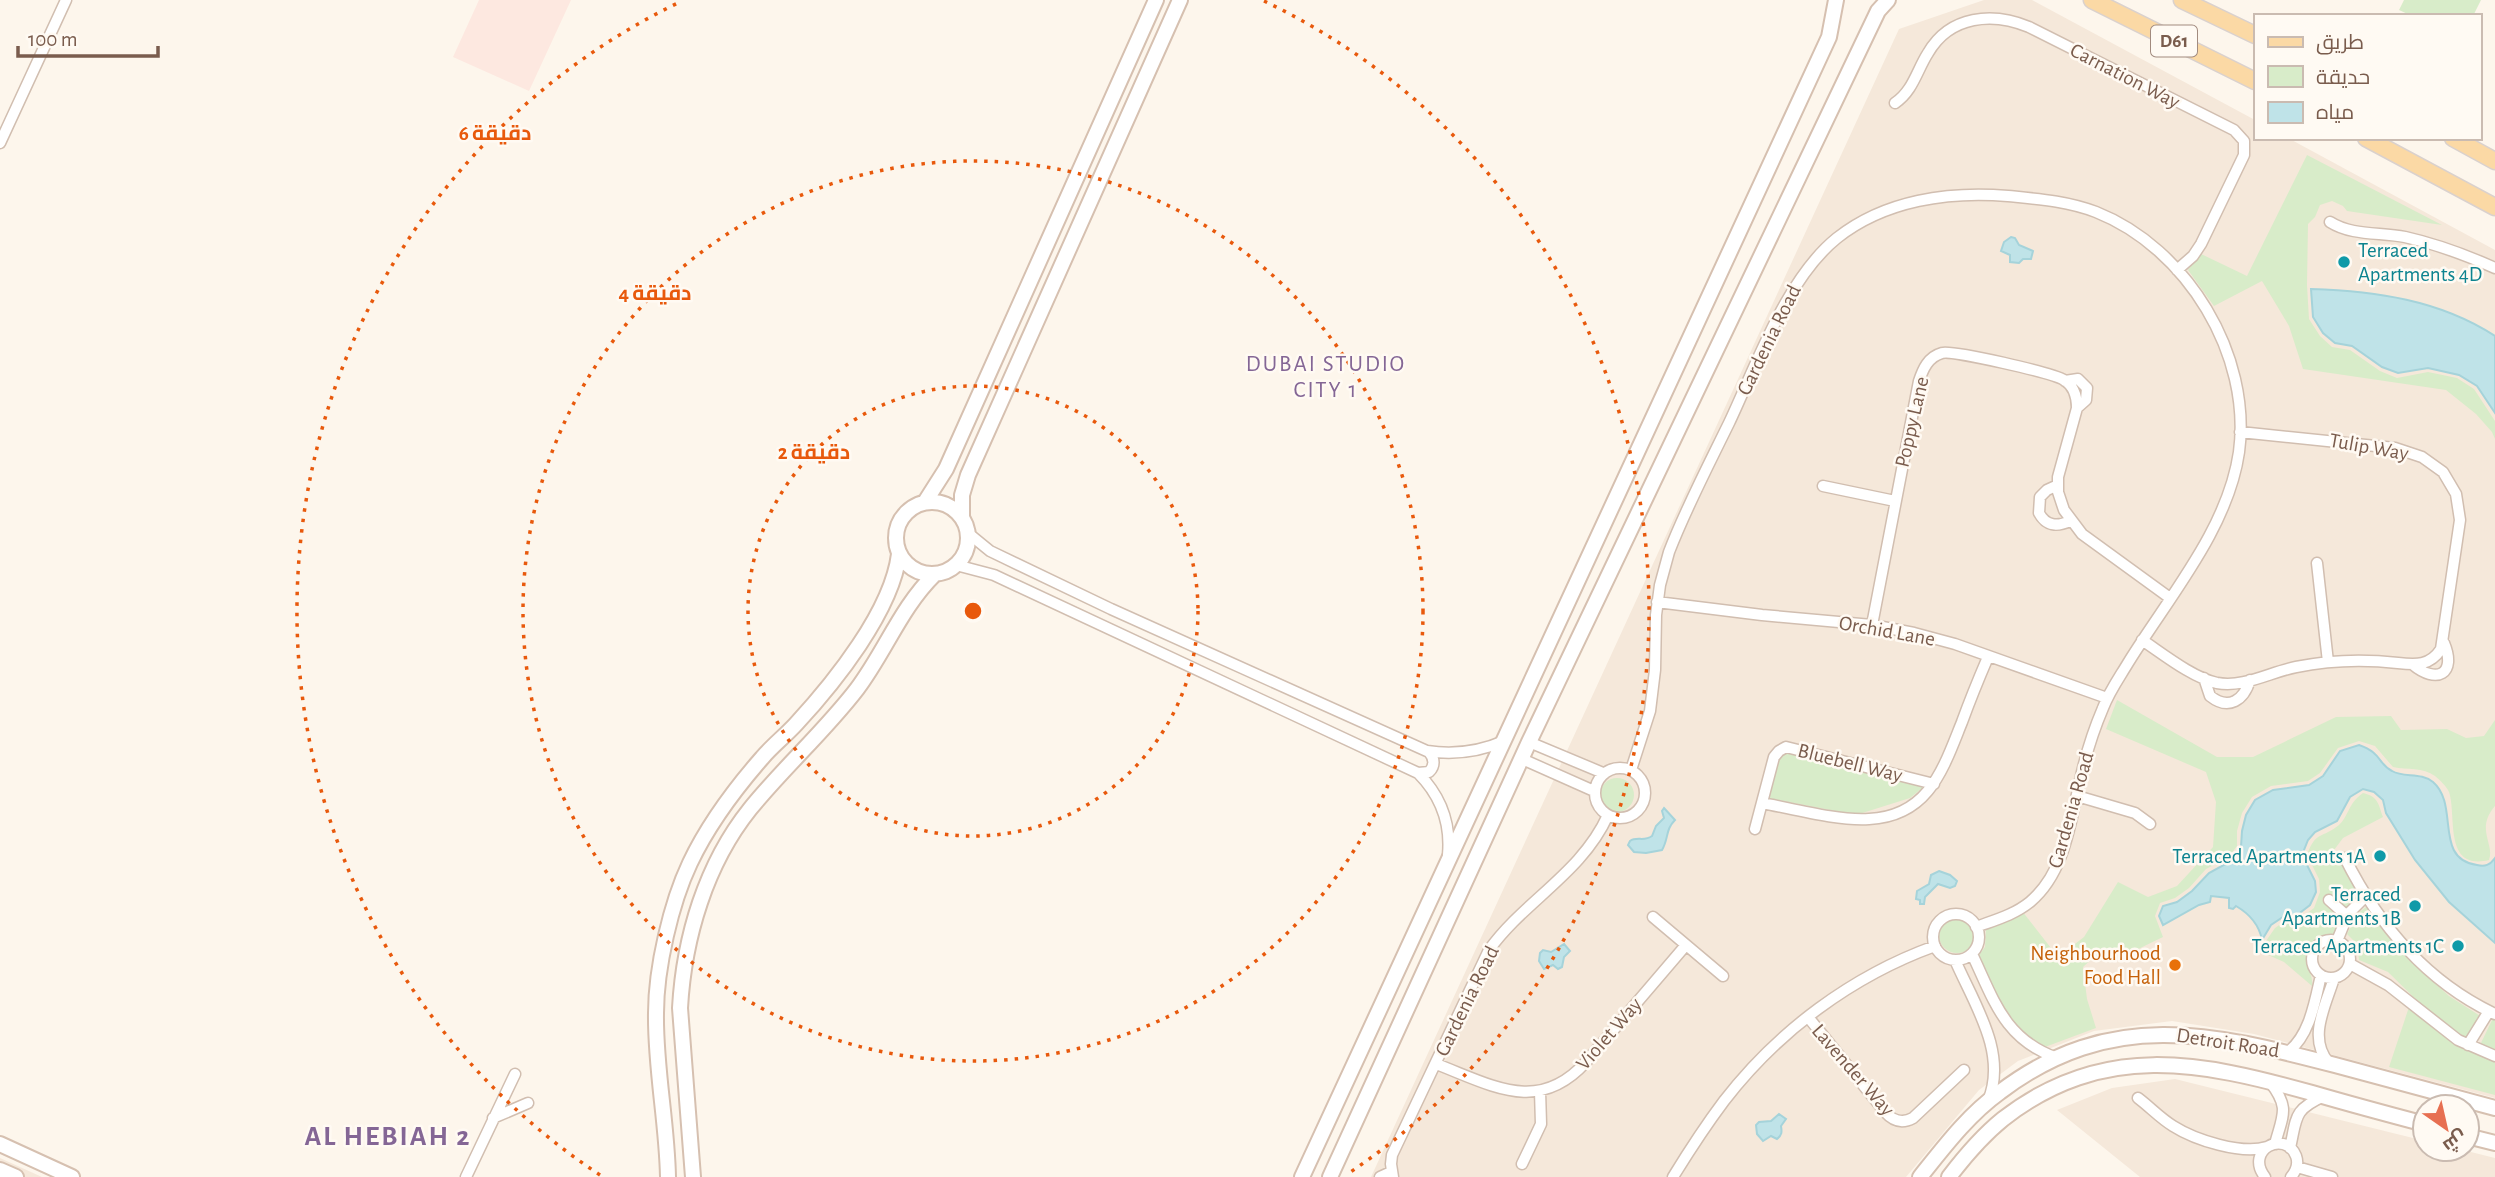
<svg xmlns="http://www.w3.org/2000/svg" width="2495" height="1177" viewBox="0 0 2495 1177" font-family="'Alegreya Sans',Cairo,sans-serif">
<rect width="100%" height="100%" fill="#fdf6ec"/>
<path fill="#f5e8da" d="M1984,0H2032L2255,120V138H2288L2495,250V1098L2254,1034L2172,1021L2094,1031L2018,1061L1979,1090L1906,1177H1371L1899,29Z
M2175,1079L2425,1141V1149H2459L2495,1158V1177H2140L2057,1110L2112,1088Z
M0,1158L42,1177H0Z"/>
<path fill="#fde8e0" d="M479,0H571L529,91L453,57Z"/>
<path fill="#d8ecc9" d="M2404,0H2481L2473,16H2412L2399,10Z
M2307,155L2442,225L2347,211L2343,206L2332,201L2320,205L2315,217L2308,224L2307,285L2309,319L2320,336L2332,347L2350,350L2380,371L2397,378L2428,372L2457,378L2474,389L2495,421V439L2492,432L2476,414L2446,390L2303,369L2289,326L2262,281L2214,306L2188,270L2199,253L2247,276Z
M2117,700L2217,757H2253L2336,717L2391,716L2401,730L2447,729L2466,738L2484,736L2495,720V806C2475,829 2495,844 2489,860C2443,871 2457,816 2449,792C2447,787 2440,780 2435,776C2423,767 2407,770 2393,767L2375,746L2359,741L2338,748L2320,773L2308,781L2271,786L2252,797L2242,813L2237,831V846L2228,858L2206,869L2189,888L2175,898L2160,903L2155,916L2163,937L2132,952L2094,957L2083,967L2087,999L2096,1028L2045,1047C2004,1027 1997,994 1979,955L1985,947L1986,929L2022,911L2058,957L2084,937L2118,882L2148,897L2177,886L2213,847L2216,802L2206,772L2106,729Z
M1788,752L1926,785L1910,798L1856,815L1768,798L1778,757Z
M1600 795a17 17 0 1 1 34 0a17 17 0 1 1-34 0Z
M2363,793C2379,797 2378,804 2383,817L2343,838L2334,850L2361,896L2348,909L2325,895L2322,900L2344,918L2336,935C2319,933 2305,946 2307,963C2309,973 2313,975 2312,986L2284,962L2259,951L2275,928L2285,921L2299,919L2314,908L2320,892L2319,879L2307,855C2316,830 2322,839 2339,825C2349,816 2348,803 2363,793Z
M2366,907L2405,956L2449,996L2485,1019L2473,1044L2442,1025L2388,972L2359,960L2357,944L2347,934L2358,913Z
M1939 935a18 18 0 1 1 36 0a18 18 0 1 1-36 0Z
M2411,1001L2438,1029L2495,1059V1095L2389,1067Z
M2495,1014V1053L2479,1047Z"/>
<path fill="#bfe3e8" stroke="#a5d3da" stroke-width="2" d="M2011,237L2015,238L2019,245L2033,251L2031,259H2023L2019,263L2010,262V255L2001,251L2004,242Z
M2311,289C2375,291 2440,300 2495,336V413L2477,386L2459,375L2428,368L2398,373L2382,367L2352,346L2335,343L2323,333L2313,317Z
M2359,745C2382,753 2378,764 2392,771C2404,778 2421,772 2433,782C2460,805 2433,859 2477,865C2485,867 2490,865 2495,858V943L2449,902L2415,860L2386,813L2383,800L2374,792L2363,789L2350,797L2337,821L2315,832L2308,840L2302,855L2315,881L2316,892L2310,905L2297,915L2283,917L2271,925L2262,940C2259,924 2248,913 2236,906L2233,909L2229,908V898L2211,896L2210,902L2199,905L2163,925L2159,916L2163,906L2177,902L2192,891L2209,873L2231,861L2241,847L2242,831L2246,815L2255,800L2273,790L2309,785L2323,776L2340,751Z
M1664,808L1675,820C1665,830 1669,838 1662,850L1646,853L1634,852L1628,845L1630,841C1637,836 1644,842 1652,836L1656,826L1664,818L1662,811Z
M1939,871L1950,875L1957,881L1955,886L1950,888L1938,884L1925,897L1924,904H1920V900L1916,899L1917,891L1929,884L1931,875Z
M1564,944L1570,951L1564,957L1562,967L1558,969L1553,965L1544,969L1539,961L1540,953L1543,950L1551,952Z
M1779,1114L1786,1119L1781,1126C1782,1132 1782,1135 1777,1139L1771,1136L1763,1141L1757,1134L1756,1125L1759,1122L1771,1121Z"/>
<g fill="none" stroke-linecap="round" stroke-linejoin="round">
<defs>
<path id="street" d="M1895,103C1913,91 1917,70 1928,53C1950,15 1993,12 2029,27L2234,130L2244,141V155L2201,244L2193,256L2177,270
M0,143L66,0
M2330,222C2352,236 2380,232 2405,237C2436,244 2466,255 2495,268
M2065,381L2078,379L2087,388L2086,400L2077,408
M2058,485L2047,490L2040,497L2039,513C2046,526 2057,527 2070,521
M1823,486L1895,501
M2317,563L2328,662
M956,565L994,575L1418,773L1429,772C1435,766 1435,759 1429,752L1111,609L990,551L968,533
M1657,602L1762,615L1872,625L1914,633L1955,644L2107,698
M1872,625L1919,381C1923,369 1928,357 1942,353C1953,350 2053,373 2064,380C2074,386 2077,397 2077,408L2058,477V492L2064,510L2082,534L2170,598
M2142,640C2163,654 2193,678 2217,683C2244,688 2270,672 2296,667C2330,660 2364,659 2398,663C2416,665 2430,666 2441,649L2460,520L2456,494L2443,472L2422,457L2395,448L2240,432
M2412,664C2437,685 2457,674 2444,643
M2204,678L2210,696C2229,711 2244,700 2250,680
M1529,742L1603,773
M1427,751C1454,755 1479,752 1504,741
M1522,759L1594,791
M1595 793a25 25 0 1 1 50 0a25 25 0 1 1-50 0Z
M1631,770L1650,711L1655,670L1656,615L1660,585L1669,552C1686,508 1708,466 1729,423C1757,364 1786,279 1837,238C1885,200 1949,191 2008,196C2038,199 2067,201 2096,212C2187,248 2252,355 2239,452C2228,529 2168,598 2128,663C2119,678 2109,692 2103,708C2094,729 2087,751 2082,772C2071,816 2067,871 2030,902C2014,915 1995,920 1976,927
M1418,773C1441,796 1451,823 1448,855
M2077,796L2135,813L2150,824
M1762,803C1794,809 1838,821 1869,819C1929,816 1943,769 1962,722C1970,700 1979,678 1988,657
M1755,829L1774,757L1779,751L1786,747L1934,784
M2345,858C2378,924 2427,982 2495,1014
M2329,900L2347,916
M1933 937a23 23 0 1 1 46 0a23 23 0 1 1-46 0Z
M1653,917L1723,976
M2312 959a19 19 0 1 1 38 0a19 19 0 1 1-38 0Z
M2337,941L2348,914L2366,896
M1972,954C1994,1000 2004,1039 2057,1058
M1955,960C1974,1004 2008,1053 1988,1101
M2350,964L2388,985L2458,1040L2495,1056
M1808,1017L1885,1112C1893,1121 1902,1124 1913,1118L1964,1070
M2468,1045L2489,1011
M2288,1052C2310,1035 2315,1001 2321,975
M2329,1063C2307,1038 2326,1005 2334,978
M1436,1064C1492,1085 1538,1115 1586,1062L1686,945
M2270,1082C2290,1108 2283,1114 2275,1144
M2138,1098C2150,1107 2160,1118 2173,1126C2195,1140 2242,1155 2267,1147
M493,1118L528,1103
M2290,1148C2297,1117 2293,1110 2324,1096
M1522,1164L1541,1124L1540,1091
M2297,1167L2332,1177
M466,1177L515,1074
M1380,1177L1391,1172
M1393,1177L1391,1164L1392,1155L1489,950C1524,901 1582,873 1608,815
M1673,1177C1689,1151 1706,1125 1724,1101C1778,1031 1852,976 1935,946
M2265,1177C2244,1150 2285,1129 2296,1156C2299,1164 2296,1171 2291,1177"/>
<path id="secondary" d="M896 538a36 36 0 1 1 72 0a36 36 0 1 1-72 0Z
M925,502L946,469L1156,0
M962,518V495L968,475L1180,0
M2467,1136L2495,1143
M0,1144L72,1177
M0,1170L16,1177
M668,1177C667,1122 655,1067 656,1013C656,968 671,903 690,863C708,825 734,790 762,758C772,746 785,736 796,724C834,683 892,611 899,554
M693,1177L680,1008C684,937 706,864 750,809C784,767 824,732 857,689C885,652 901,607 935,574
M1302,1177L1829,37L1836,0
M1330,1177L1529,742L1878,11L1888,0
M1920,1177C1944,1147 1968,1115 2000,1092C2111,1008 2212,1033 2335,1065C2388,1079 2442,1094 2495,1108
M1949,1177C1965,1156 1982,1136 2003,1119C2103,1041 2201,1062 2312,1093C2350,1104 2387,1114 2425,1124"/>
<path id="primary" d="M2092,0L2255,81
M2182,0L2255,35
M2366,138L2495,207
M2453,138L2495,161"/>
</defs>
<use href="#street" stroke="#d1beb0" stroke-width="13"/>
<use href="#secondary" stroke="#d6c0b0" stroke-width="18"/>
<use href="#primary" stroke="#dad1cd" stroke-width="19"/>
<use href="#street" stroke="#fff" stroke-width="10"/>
<use href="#secondary" stroke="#fff" stroke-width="14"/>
<use href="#primary" stroke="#fbd9a5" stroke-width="16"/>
</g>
<g fill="none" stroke="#e8590c" stroke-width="3.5" stroke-dasharray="3.5 7">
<circle cx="973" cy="611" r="225"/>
<circle cx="973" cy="611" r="450"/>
<path d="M600 1175A676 676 0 0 1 682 1M1264 1A676 676 0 0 1 1346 1175"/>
</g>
<g fill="#0f9aa8" stroke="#fffaf3" stroke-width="2.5">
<circle cx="2344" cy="262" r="7"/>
<circle cx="2380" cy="856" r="7"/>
<circle cx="2415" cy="906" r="7"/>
<circle cx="2458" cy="946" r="7"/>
</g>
<circle fill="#e8710a" stroke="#fffaf3" stroke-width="2.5" cx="2175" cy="965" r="7"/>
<g text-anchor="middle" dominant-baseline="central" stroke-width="5" stroke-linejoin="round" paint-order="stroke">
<rect fill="#fffaf3" stroke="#a28b7f" stroke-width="2" x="2151" y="25.5" width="46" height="31" rx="5"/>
<g font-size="19" font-weight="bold" fill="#7a5c4d">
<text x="2174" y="41">D61</text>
</g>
<g font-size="21" fill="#7a5c4d" stroke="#fffaf3">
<text transform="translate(2125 76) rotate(27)">Carnation Way</text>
<text transform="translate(1769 340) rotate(-64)">Gardenia Road</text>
<text transform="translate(1912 422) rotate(-77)">Poppy Lane</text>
<text transform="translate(2369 447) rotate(10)">Tulip Way</text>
<text transform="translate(1887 631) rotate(10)">Orchid Lane</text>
<text transform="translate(1850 763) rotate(14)">Bluebell Way</text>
<text transform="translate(2071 810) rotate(-74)">Gardenia Road</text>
<text transform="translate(1467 1001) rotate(-64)">Gardenia Road</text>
<text transform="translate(1609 1034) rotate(-49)">Violet Way</text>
<text transform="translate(2228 1043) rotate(9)">Detroit Road</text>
<text transform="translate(1853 1070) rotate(49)">Lavender Way</text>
</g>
<g font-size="21" fill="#0d838f" stroke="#fffaf3" text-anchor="end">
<text x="2358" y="250" text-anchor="start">Terraced<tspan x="2358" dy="24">Apartments 4D</tspan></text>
<text x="2366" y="856">Terraced Apartments 1A</text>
<text x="2401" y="894">Terraced<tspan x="2401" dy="24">Apartments 1B</tspan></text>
<text x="2444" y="946">Terraced Apartments 1C</text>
</g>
<g font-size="21" fill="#c56008" stroke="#fffaf3" text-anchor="end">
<text x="2161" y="953">Neighbourhood<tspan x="2161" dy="24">Food Hall</tspan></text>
</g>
<g font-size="23" letter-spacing="2" fill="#846695" stroke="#fffaf3">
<text x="1326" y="364">DUBAI STUDIO<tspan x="1326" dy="26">CITY 1</tspan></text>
</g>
<g font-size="28" font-weight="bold" letter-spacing="2" fill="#846695" stroke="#fffaf3">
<text x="388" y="1137">AL HEBIAH 2</text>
</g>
</g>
<circle cx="973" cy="611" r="10" fill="#e8590c" stroke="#fffaf3" stroke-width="3.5"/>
<g font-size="21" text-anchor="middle" font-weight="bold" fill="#e8590c" stroke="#fffaf3" stroke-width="5" stroke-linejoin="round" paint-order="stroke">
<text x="495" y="140">6 دقيقة</text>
<text x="655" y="300">4 دقيقة</text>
<text x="814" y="459">2 دقيقة</text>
</g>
<rect x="2254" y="14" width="228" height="126" fill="#fffaf3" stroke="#cabbb1" stroke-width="2"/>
<rect x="2268" y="37" width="35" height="10" fill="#fbd9a5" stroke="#cabbb1" stroke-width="2"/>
<text x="2316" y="49" font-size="21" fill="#7a5c4d">طريق</text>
<rect x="2268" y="66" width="35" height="21" fill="#d8ecc9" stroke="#cabbb1" stroke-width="2"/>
<text x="2316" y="84" font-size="21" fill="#7a5c4d">حديقة</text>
<rect x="2268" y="102" width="35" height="21" fill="#bfe3e8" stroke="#cabbb1" stroke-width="2"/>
<text x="2316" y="119" font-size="21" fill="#7a5c4d">مياه</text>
<g transform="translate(2446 1128) rotate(146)"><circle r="33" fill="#fffaf3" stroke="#cabbb1" stroke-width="2"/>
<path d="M0-5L12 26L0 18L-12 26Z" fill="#e76f51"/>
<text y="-10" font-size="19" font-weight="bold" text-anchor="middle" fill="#7a5c4d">ش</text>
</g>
<path d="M18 46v10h140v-10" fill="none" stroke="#7a5c4d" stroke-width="3.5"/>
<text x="28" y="46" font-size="21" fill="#7a5c4d" stroke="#fffaf3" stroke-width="5" paint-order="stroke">100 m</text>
</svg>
